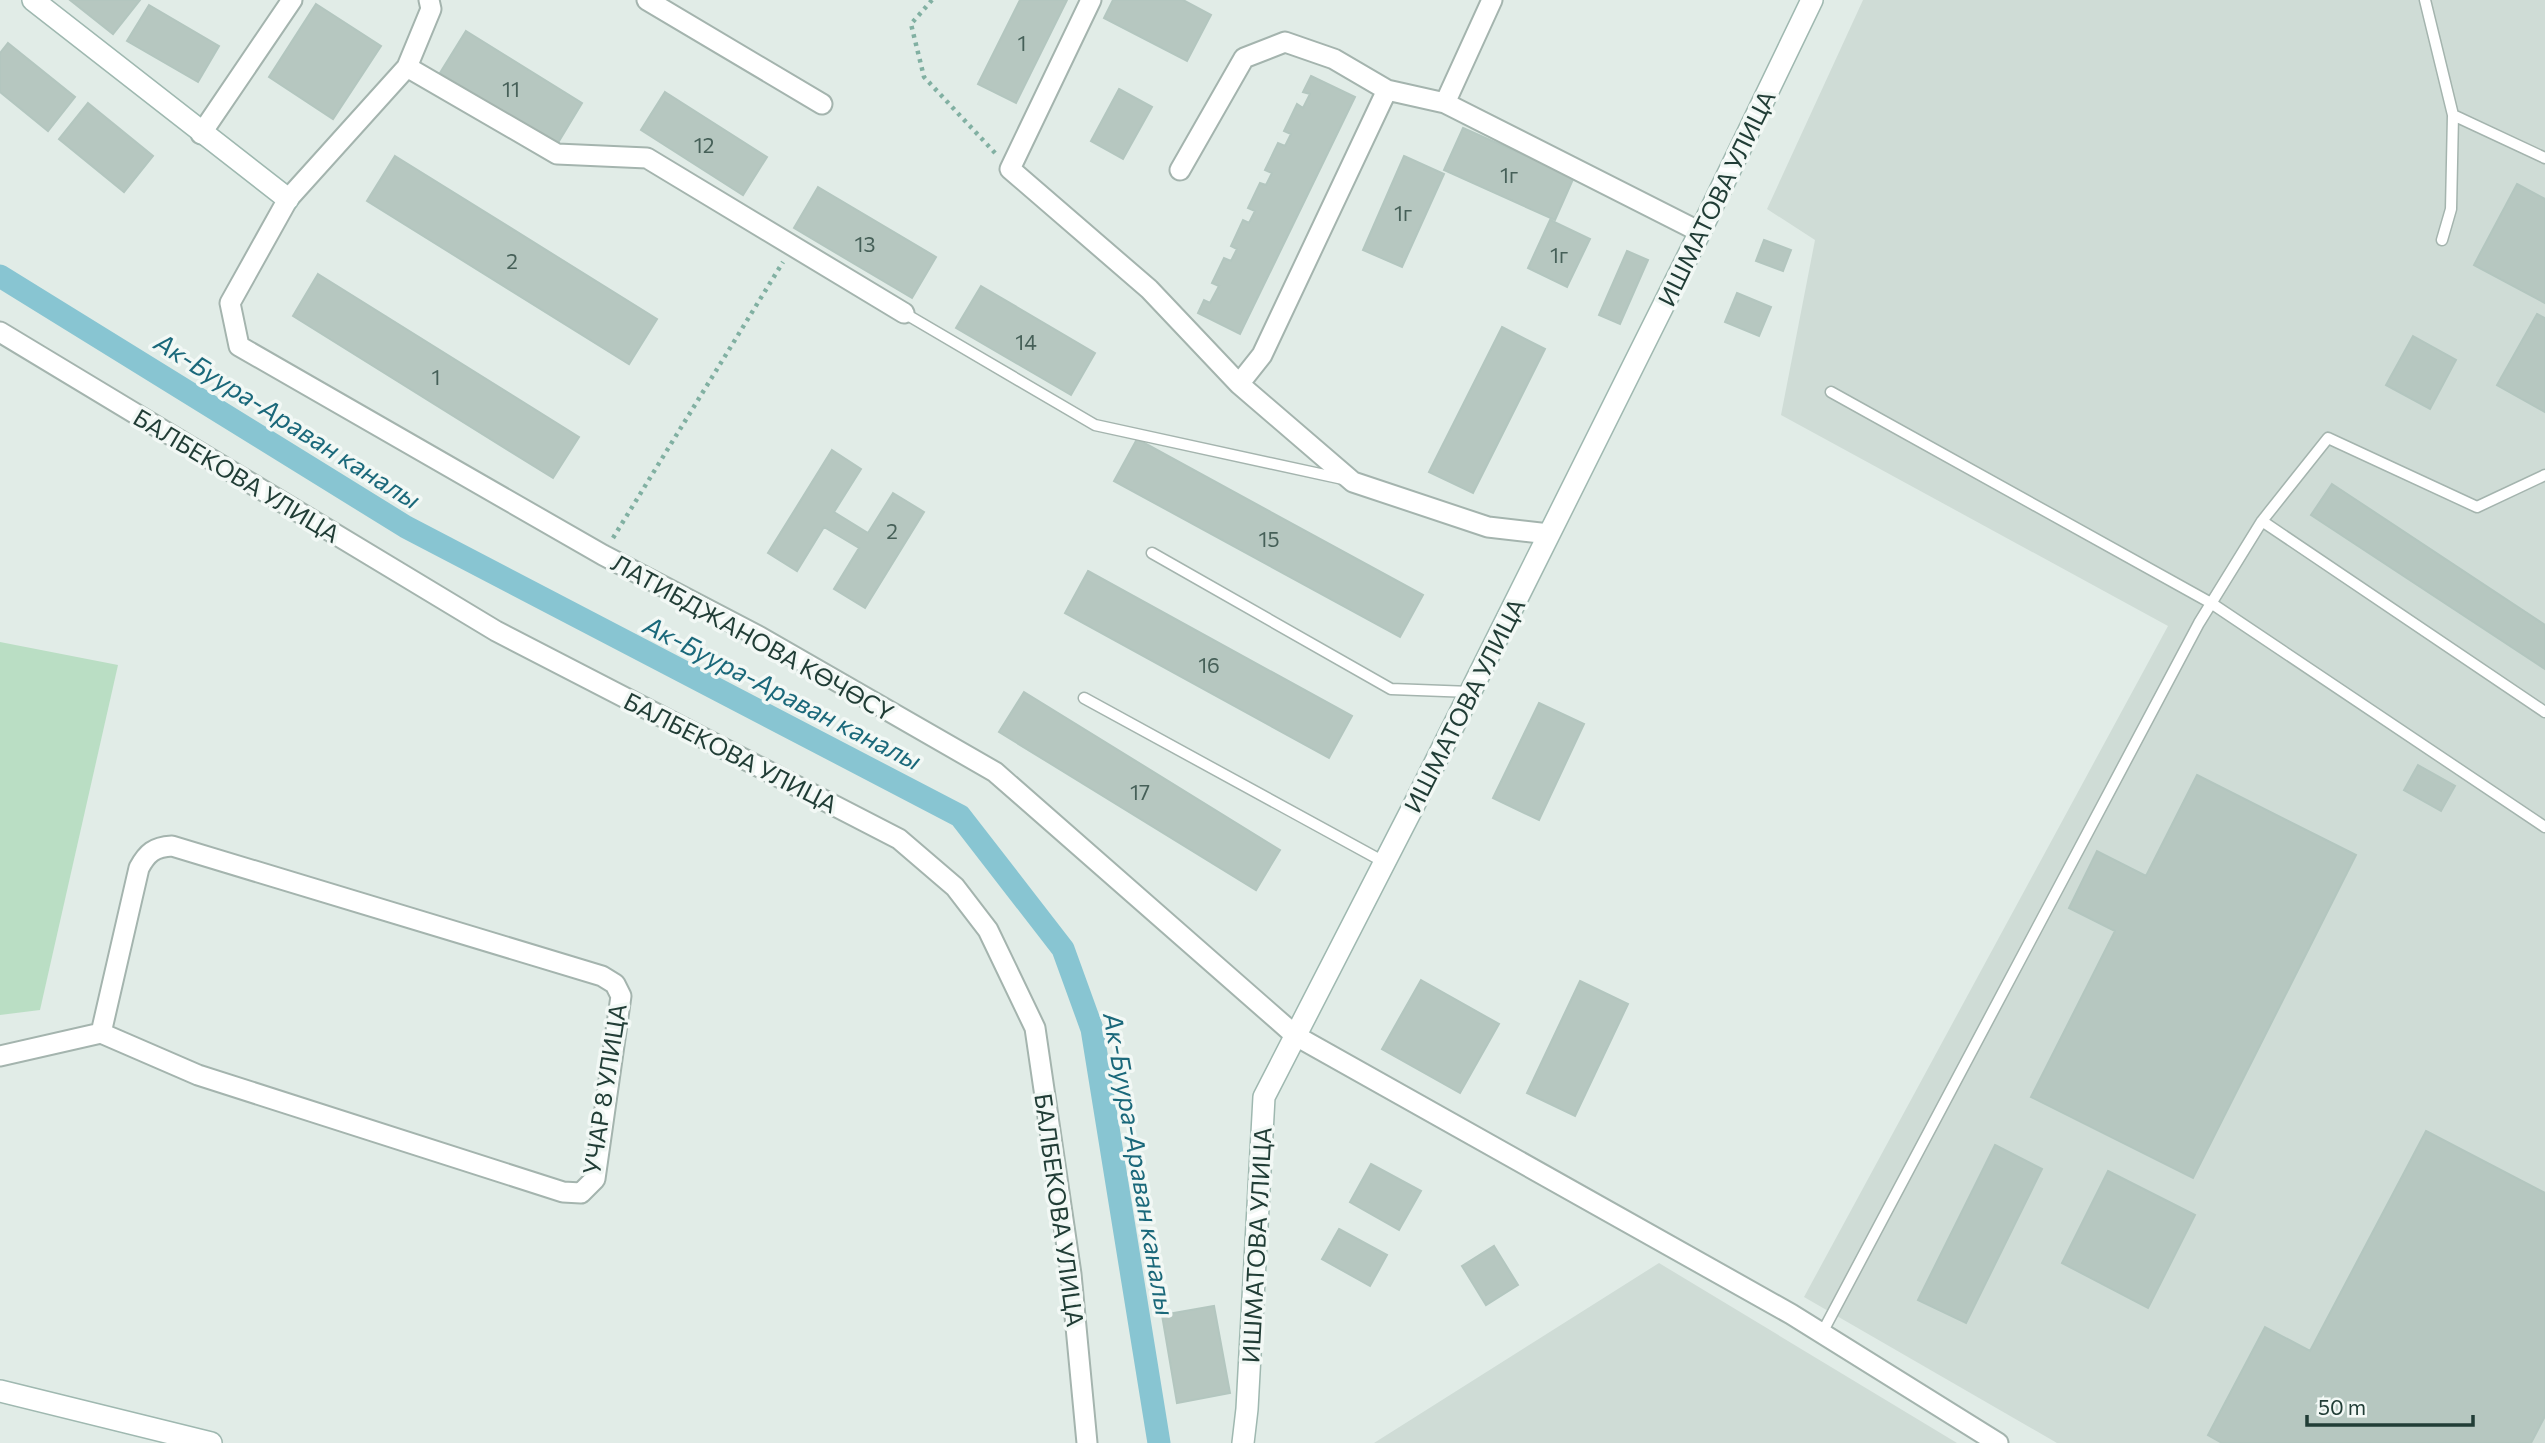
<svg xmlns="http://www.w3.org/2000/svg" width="2545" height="1443" viewBox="0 0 2545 1443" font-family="Commissioner,sans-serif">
<rect width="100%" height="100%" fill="#e1ece7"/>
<path fill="#cfdcd6" d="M1863,0H2545V1443H2057L1804,1297L2168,626L1781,415L1815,240L1767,209Z
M1659,1263L1957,1443H1374Z"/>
<path fill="#badec4" d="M0,642L118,665L40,1010L0,1015Z"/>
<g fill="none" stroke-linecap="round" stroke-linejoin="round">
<path stroke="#88c5d2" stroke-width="23" d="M0,276L406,527L960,816L1063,949L1092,1029L1159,1443"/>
</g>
<path fill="#b6c7c0" stroke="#b3c6bf" stroke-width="2" d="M70,0H140L113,34Z
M1020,0H1067L1016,103L978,84Z
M1113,0H1183L1211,15L1187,61L1104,18Z
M316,4L381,46L333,119L269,77Z
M149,5L219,46L198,82L127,41Z
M466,31L582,103L556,146L440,73Z
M8,43L75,97L48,131L0,92V53Z
M1311,76L1355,97L1240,334L1198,313L1204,300L1210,303L1219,286L1212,283L1224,258L1231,261L1237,249L1231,246L1243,220L1249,223L1255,211L1248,208L1260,183L1266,185L1272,173L1265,170L1278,143L1285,146L1291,134L1284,131L1297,104L1303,108L1310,94L1303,92Z
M1119,89L1152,107L1123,159L1091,141Z
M665,92L767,157L743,195L641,130Z
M88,103L153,156L124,192L59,139Z
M1463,128L1574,177L1555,220L1444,170Z
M395,156L657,319L629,364L367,201Z
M1404,156L1444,174L1402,267L1363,250Z
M2517,184L2545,199V303L2474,265Z
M818,187L936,257L912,298L794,228Z
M1550,220L1590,239L1567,287L1528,268Z
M1764,240L1791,250L1783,271L1756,261Z
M1627,251L1648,260L1620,324L1599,315Z
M318,274L579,437L553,478L293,316Z
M981,286L1095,353L1071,395L956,328Z
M1737,293L1771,307L1759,336L1725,322Z
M2537,314L2545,318V412L2497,385Z
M1502,327L1545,349L1473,493L1429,472Z
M2413,336L2456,360L2430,409L2386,385Z
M1137,439L1423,595L1400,637L1114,481Z
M832,450L861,469L834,512L868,533L893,493L924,512L865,608L834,589L859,548L824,527L797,571L768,553Z
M2332,484L2545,625V669L2311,515Z
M1088,571L1352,716L1329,758L1065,613Z
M1024,692L1280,850L1256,890L999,732Z
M1539,703L1584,724L1539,820L1493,798Z
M2418,765L2455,786L2441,811L2404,790Z
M2197,775L2356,855L2193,1178L2031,1097L2115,931L2069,908L2097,851L2146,876Z
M1421,980L1499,1024L1460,1093L1382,1049Z
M1580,981L1628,1004L1575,1116L1527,1093Z
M2426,1131L2545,1193V1416L2531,1443H2222L2208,1435L2265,1327L2310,1351Z
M1995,1145L2042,1169L1966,1323L1918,1300Z
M1371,1164L1421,1191L1399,1230L1350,1202Z
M2108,1171L2195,1215L2148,1308L2062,1263Z
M1339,1229L1387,1255L1370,1286L1322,1259Z
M1494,1246L1518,1285L1486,1305L1462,1266Z
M1214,1306L1230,1393L1177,1403L1162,1315Z"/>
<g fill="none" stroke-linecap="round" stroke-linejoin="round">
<defs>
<path id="lane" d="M2425,0L2453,115L2451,209L2442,240
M2453,115L2545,158
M904,313L1095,425L1343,479
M1831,392L2211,603L2545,827
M2262,521L2545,712
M1152,553L1391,689L1471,692
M1084,698L1384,862
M1822,1333L2199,623L2262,521L2328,438L2477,507L2545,475"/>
<path id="street" d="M429,0L431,9L407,67L288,199L230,303L239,346L603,555L760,637L995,772L1296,1036L1791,1314L1998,1443
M647,0L822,104
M1091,0L1010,169L1149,289L1239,384L1353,482L1488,527L1549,534
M407,67L557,154L647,158L904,313
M1445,103L1492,0
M201,134L292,0
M1180,170L1244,58L1285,42L1334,59L1387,90L1445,103L1700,232
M0,332L496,631L899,839L955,887L988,930L1035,1028L1071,1274L1087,1443
M1239,384L1262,355L1387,90
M0,1056L101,1033L198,1075L563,1192L581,1193L595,1179L621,996L615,984L602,976L172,846C154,847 147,853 139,868L101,1033"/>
<path id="secondary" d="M33,0L288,199
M0,1391L211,1443
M1243,1443L1247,1409L1264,1097L1413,807L1700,232L1812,0"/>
</defs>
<use href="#lane" stroke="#a4b4ae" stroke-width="13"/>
<use href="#street" stroke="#a4b4ae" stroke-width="23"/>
<use href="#secondary" stroke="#9fb8b0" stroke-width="24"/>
<path stroke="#81b0a2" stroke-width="4.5" stroke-dasharray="3.5 5" stroke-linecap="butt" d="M932,0L911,24L924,77L996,154
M613,538L783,262"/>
<use href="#lane" stroke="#fff" stroke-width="10"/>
<use href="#street" stroke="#fff" stroke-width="19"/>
<use href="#secondary" stroke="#fff" stroke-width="21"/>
</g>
<g text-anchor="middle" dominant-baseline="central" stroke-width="7" stroke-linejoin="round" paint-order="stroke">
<g font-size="21" fill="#466058">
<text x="1022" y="42">1</text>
<text x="511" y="88">11</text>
<text x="704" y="144">12</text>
<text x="1509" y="174">1г</text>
<text x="1403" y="212">1г</text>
<text x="865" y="243">13</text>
<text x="1559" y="254">1г</text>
<text x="512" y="260">2</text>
<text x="1026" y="341">14</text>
<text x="436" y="376">1</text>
<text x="892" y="530">2</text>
<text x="1269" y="538">15</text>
<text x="1209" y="664">16</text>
<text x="1140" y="791">17</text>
</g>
<g font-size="24" fill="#213d36" stroke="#f2f8f5">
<text transform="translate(1716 198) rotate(-64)">ИШМАТОВА УЛИЦА</text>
<text transform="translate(237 475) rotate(31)">БАЛБЕКОВА УЛИЦА</text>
<text transform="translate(753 637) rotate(29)">ЛАТИБДЖАНОВА КӨЧӨСҮ</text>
<text transform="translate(1464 705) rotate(-63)">ИШМАТОВА УЛИЦА</text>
<text transform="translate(731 752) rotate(27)">БАЛБЕКОВА УЛИЦА</text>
<text transform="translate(604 1089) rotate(-81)">УЧАР 8 УЛИЦА</text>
<text transform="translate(1060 1210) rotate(82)">БАЛБЕКОВА УЛИЦА</text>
<text transform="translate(1256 1245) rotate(-87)">ИШМАТОВА УЛИЦА</text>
</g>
<g font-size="26" font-style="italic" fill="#1a687a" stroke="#f2f8f5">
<text transform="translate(288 420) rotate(32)">Ак-Буура-Араван каналы</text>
<text transform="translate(783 692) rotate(27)">Ак-Буура-Араван каналы</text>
<text transform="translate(1140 1164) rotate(80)">Ак-Буура-Араван каналы</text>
</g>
</g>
<path d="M2307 1415v10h166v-10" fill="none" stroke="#213d36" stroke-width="3.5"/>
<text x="2318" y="1415" font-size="21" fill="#213d36" stroke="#f2f8f5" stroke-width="5" paint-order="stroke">50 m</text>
</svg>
